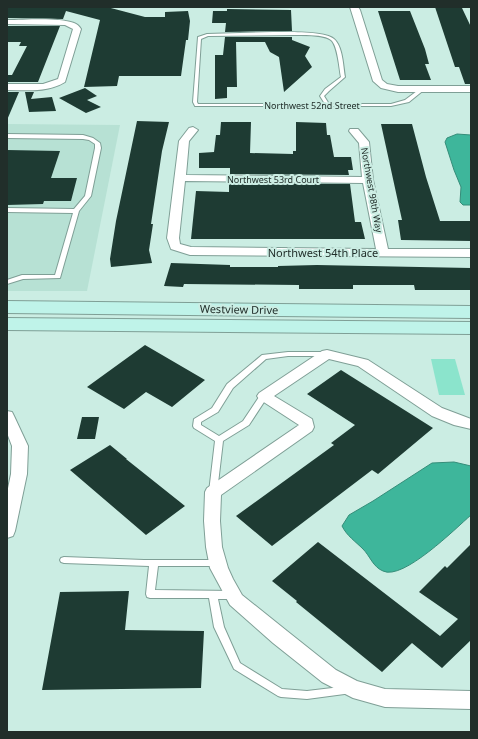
<svg xmlns="http://www.w3.org/2000/svg" width="478" height="739" viewBox="0 0 478 739" font-family="'Noto Sans',sans-serif">
<rect width="100%" height="100%" fill="#cbede3"/>
<path fill="#b7e1d4" d="M7,124L120,125L87,291H7Z"/>
<path fill="#8be4cc" d="M431,359H455L465,395H439Z"/>
<path fill="#3eb69b" stroke="#358d79" d="M457,134L471,135V205H463L460,202L461,187L454,170L445,142L447,138Z
M454,462L471,466V515C456,528 403,581 383,571C373,567 370,556 363,549C355,541 347,536 342,526L349,515L373,501L432,463Z"/>
<path fill="#1e3b33" d="M7,7H107L145,17H165V12L188,11L190,21L188,40H186L181,76H119L117,86L84,87L100,20L66,11L63,19L7,18Z
M435,7L462,8L471,27V84H465L459,67H455Z
M227,9L291,10L292,31L225,32L226,23H212L213,11H227Z
M378,11H410L425,49L429,64H425L431,80H400Z
M7,26H60L38,82H7V75H12L27,46H19L21,42H7Z
M225,37H292V40L310,47L305,56L312,67L284,92L279,57L270,52L265,42H236L237,87H227V98L215,99V55H223Z
M85,88L97,96L87,100L101,107L86,113L59,98Z
M7,92H19L7,120Z
M25,92H34L31,99L52,97L56,111L29,112Z
M137,121L169,122L162,151L151,224H153L149,250L152,263L111,267L110,259L116,221Z
M221,122H251L250,153L293,154V151H296V122L326,123L327,135H330L334,157H351L353,170H348L349,175L230,174V168H199V153L214,152L216,135H220Z
M381,124H412L426,177L440,221H471V241L401,240L398,220H402Z
M7,150L60,151L51,178H77L71,201H44L43,204L7,205Z
M229,183L350,184L355,222H361L365,239H191L196,191L229,192Z
M171,263L230,265V267H278V266L317,265L471,268V290H415L414,285H353V289H299V285L184,284L183,287L164,286Z
M145,345L205,380L172,407L146,392L124,409L87,387Z
M341,370L433,428L378,474L372,470L272,546L236,516L334,445L331,443L355,425L307,394Z
M82,417H99L95,439H77Z
M110,445L127,459H126L185,506L146,535L70,470Z
M318,542L440,636L458,619L419,592L445,566L447,568L471,544V640L442,668L412,643L382,672L296,602L297,601L272,581Z
M129,591L125,630L204,631L201,688L42,690L60,592Z"/>
<g fill="none" stroke-linecap="round" stroke-linejoin="round">
<defs>
<path id="lane" d="M273,32C286,32 326,31 334,39C343,47 343,66 345,77L329,91L324,96L329,104H391L405,100L421,88L425,89L409,102L391,106H195L193,102L198,37L207,34ZM294,35C303,35 324,34 331,40C338,46 339,68 341,77L325,89L320,96L325,104H198L197,102L201,39L208,36Z
M7,134L83,135L93,138L100,143L101,148L91,196L79,211L60,278L23,279L7,284V280L22,275H55L73,213L7,212V208L74,209L85,196L95,148V144L89,140L83,139L7,138Z
M288,352H326L329,354L326,356H288L266,359L233,388L218,412L201,422V425L219,436L243,421L261,394H264L268,396L249,425L223,441L217,492L216,494L213,495L210,494L209,492L215,441L194,428L193,426L194,419L212,408L227,384L262,355Z
M64,557L144,560H218L221,561L222,563L221,565L218,566H158L155,590L233,591L236,592L237,595L236,598L233,599H218L224,627L240,663L282,689L307,691L349,686L352,687L354,690L352,693L307,699L281,697L278,696L234,669L214,627L209,598H150L147,597L146,594L149,566L64,563L61,562L60,560L61,558Z"/>
<path id="street" d="M350,7H358L360,10L382,80L387,84L398,86H471V92H398L381,88L373,81Z
M7,20C25,20 58,17 74,23C77,24 79,26 81,29L65,82C47,93 27,90 7,90V84H43L58,79L73,29L65,25L7,24Z
M193,127L198,130L189,141L186,175L362,177L359,143L349,131L350,129H358L369,142L373,180L388,249H471V257L190,255L171,249L167,238L179,141L189,128ZM185,181L363,183L376,249L191,247L180,244L179,238Z
M327,350L368,360L442,408L471,419V429L454,425L432,416L358,366L329,359L274,396L312,419L314,427L312,431L221,495L220,521L222,547L228,568L233,579L242,595L287,631L336,670L357,681L385,689L471,691V709L385,707L353,698L322,682L273,643L230,605L210,568L206,547L204,521L205,492L207,488L299,425L259,399L257,396L259,393L322,351Z
M7,411L12,412L14,416L28,446L27,474L15,531L13,536L7,538V493L11,474L12,446L7,433Z"/>
<path id="secondary" d="M7,301L471,306V318L7,313Z
M7,318L471,322V334L7,330Z"/>
</defs>
<use href="#lane" stroke="#7f9f96" stroke-width="2"/>
<use href="#street" stroke="#7f9f96" stroke-width="2"/>
<use href="#secondary" stroke="#7f9f96" stroke-width="2"/>
<use href="#lane" fill="#fff" fill-rule="evenodd"/>
<use href="#street" fill="#fff" fill-rule="evenodd"/>
<use href="#secondary" fill="#bff3e9" fill-rule="evenodd"/>
</g>
<g text-anchor="middle" dominant-baseline="central" stroke-width="4" stroke-linejoin="round" paint-order="stroke">
<g font-size="9" fill="#212e2a" stroke="#cbede3">
<text x="312" y="105">Northwest 52nd Street</text>
<text x="273" y="179">Northwest 53rd Court</text>
<text transform="translate(372 190) rotate(80)">Northwest 98th Way</text>
</g>
<g font-size="11" fill="#212e2a" stroke="#cbede3">
<text x="323" y="252">Northwest 54th Place</text>
<text transform="translate(239 309) rotate(1)">Westview Drive</text>
</g>
</g>
<rect width="478" height="739" fill="none" stroke="#212e2a" stroke-width="16"/>
</svg>
